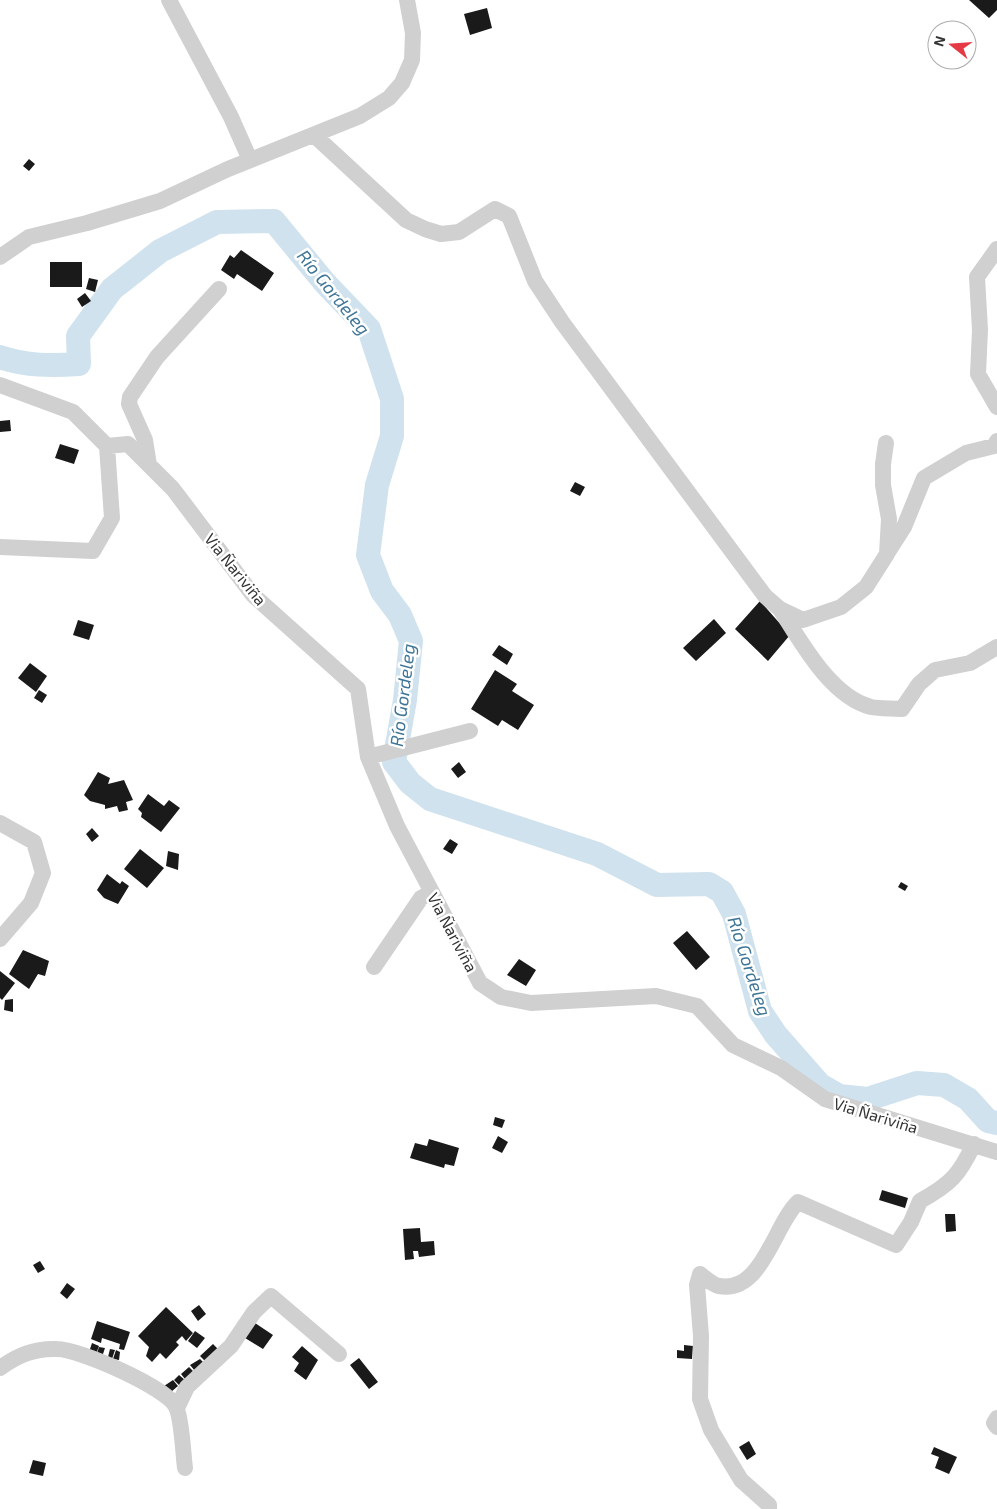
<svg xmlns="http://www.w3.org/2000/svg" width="997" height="1509" viewBox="0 0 997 1509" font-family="'Exo 2',sans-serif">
<rect width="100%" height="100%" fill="#fff"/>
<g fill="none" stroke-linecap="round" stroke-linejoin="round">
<path stroke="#cfe2ee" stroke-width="24" d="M0,357C26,366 52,366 79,364L78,336L112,289L160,251L217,222L274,221L325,283L369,329L392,399V436L377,485L368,555L382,591L400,615L411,641L405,700L394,762L410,783L430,799L597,854L657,885L709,884L722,892L734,914L760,1011L776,1035L820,1085L839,1096L868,1099L917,1083L944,1085L968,1099L988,1121L997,1123"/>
</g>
<path fill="#1a1a1a" d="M969,0H997V10L989,18Z
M487,8L492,28L470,35L464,14Z
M29,159L35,164L29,171L23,166Z
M241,250L274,273L262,291L237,274L234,279L221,270L230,255L234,258Z
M50,262H82V287H50Z
M89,278L98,280L95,292L86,289Z
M85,293L91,301L82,307L77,299Z
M10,420L11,431L0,432V421Z
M60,444L79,450L74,464L55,458Z
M575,482L585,487L580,496L570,491Z
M760,601L790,635L768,661L735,629Z
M714,619L726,633L696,661L683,648Z
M78,620L94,625L89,640L73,635Z
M499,645L513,654L507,665L492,655Z
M30,663L47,676L36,692L18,678Z
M495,670L517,684L512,691L534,705L518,730L502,720L498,726L471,709Z
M39,690L47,695L42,703L34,698Z
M459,762L466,772L458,778L451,769Z
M98,772L110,778L108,784L124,780L133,800L126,802L128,810L119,812L117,806L105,809V805L90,801L84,795Z
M148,794L164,806L169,800L180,808L161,832L141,817L142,813L138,809Z
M92,828L99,836L92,842L86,834Z
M450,839L458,844L452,854L443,849Z
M140,849L164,868L147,888L124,869Z
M168,851L179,854L178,870L166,866Z
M107,874L120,884L122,881L129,886L118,904L104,898L97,890Z
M901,882L908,886L905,891L898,887Z
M687,931L710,957L696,970L673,943Z
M23,950L49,961L45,976L38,974L29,989L9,974Z
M519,959L536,970L526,986L507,975Z
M0,971L15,983L2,1000L0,998Z
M13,999V1012L4,1010L5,1000Z
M495,1117L505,1120L502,1128L493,1125Z
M498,1136L508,1142L502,1153L492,1148Z
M429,1139L459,1148L454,1166L445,1164L444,1168L410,1158L415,1143L427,1146Z
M882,1190L908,1198L905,1208L879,1200Z
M945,1214H955L956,1231L946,1232Z
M420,1228L421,1242L434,1241L435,1255L419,1257L418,1251H413L414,1259L405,1260L403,1229Z
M40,1261L45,1269L38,1273L33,1265Z
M67,1283L75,1289L67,1299L60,1293Z
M199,1305L206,1314L198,1321L191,1311Z
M166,1307L193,1333L186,1341L182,1336L176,1342L179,1345L166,1359L160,1353L152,1362L146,1356L149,1347L138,1336Z
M97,1321L130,1332L124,1350L119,1349L120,1344L102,1338L101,1343L91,1339Z
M255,1323L273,1335L263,1349L245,1338Z
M195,1331L205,1338L197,1348L188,1341Z
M92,1343L99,1346L96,1354L89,1352Z
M213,1344L220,1351L207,1363L200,1356Z
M684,1345L693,1346L692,1359L677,1358V1350L684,1351Z
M302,1346L318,1360L306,1380L294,1371L299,1363L292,1357Z
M99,1347L105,1348L102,1357L96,1356Z
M110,1349L115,1350L112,1359L108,1357Z
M116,1350L120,1352L119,1360L113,1359Z
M359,1358L378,1382L369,1389L350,1365Z
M200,1359L204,1363L195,1371L190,1365Z
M189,1367L194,1372L185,1379L181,1374Z
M179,1375L185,1380L179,1385L174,1380Z
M173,1380L178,1386L171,1392L164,1386Z
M749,1441L756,1454L747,1460L739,1447Z
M934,1447L957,1457L949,1474L935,1468L939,1457L931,1454Z
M33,1460L46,1463L43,1476L29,1473Z"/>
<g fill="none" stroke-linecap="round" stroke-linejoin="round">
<path stroke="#d0d0d0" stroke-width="16" d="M169,0L231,117L250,160
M314,135L406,220L425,229L441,234L459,232L495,209L509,216L535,281L562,322L765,596L780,609L803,620L841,607L866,587L887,554L889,519L883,485V464L886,443
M997,249L977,277L980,330L978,374L997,407
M0,257L29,237L87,223L160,201L228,169L360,116L389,98L402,83L412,60L413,33L407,0
M0,385L73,412L107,446L112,518L93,551L0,547
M107,446L128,444L173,489L253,595L358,689L368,757L397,826L480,983L501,997L531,1003L656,996L697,1006L733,1045L781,1068L825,1099L997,1152
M149,465L145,440L129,404L130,397L157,357L219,289
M888,552L904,527L924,478L966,453L994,446L997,441
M780,609C801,642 831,697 871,707C880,709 892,708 902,709L919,684L935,670L970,663L997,647
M368,757L470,731
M0,823L34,842L43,873L31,903L0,939
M374,967L421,898L432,892
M0,1368C18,1355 35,1348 57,1349C79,1349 168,1388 176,1407C182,1419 183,1453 185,1468
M177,1408L187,1387L231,1346L254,1312L271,1296L339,1354
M997,1418L994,1423L997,1427
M769,1509V1505L741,1480L711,1430L700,1399L701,1336L697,1285L700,1274C705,1278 713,1285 719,1286C762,1294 774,1225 798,1202L896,1245L911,1222L920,1201C951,1184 959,1175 974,1144"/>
</g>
<g text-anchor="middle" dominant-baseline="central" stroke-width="5" stroke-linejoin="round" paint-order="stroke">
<g font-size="16" fill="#333" stroke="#fff">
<text transform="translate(236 569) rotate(51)">Via Ñariviña</text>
<text transform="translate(453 932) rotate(62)">Via Ñariviña</text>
<text transform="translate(876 1115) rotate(17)">Via Ñariviña</text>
</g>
<g font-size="18" font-style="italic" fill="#3f7597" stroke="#fff">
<text transform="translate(334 292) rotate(51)">Río Gordeleg</text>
<text transform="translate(402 695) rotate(-83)">Río Gordeleg</text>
<text transform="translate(750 966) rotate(72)">Río Gordeleg</text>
</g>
</g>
<g transform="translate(952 45) rotate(287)"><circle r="24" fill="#ffffff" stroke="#adadad"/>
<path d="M0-4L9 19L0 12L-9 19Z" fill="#e63946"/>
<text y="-8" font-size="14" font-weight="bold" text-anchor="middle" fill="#333333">N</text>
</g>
</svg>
